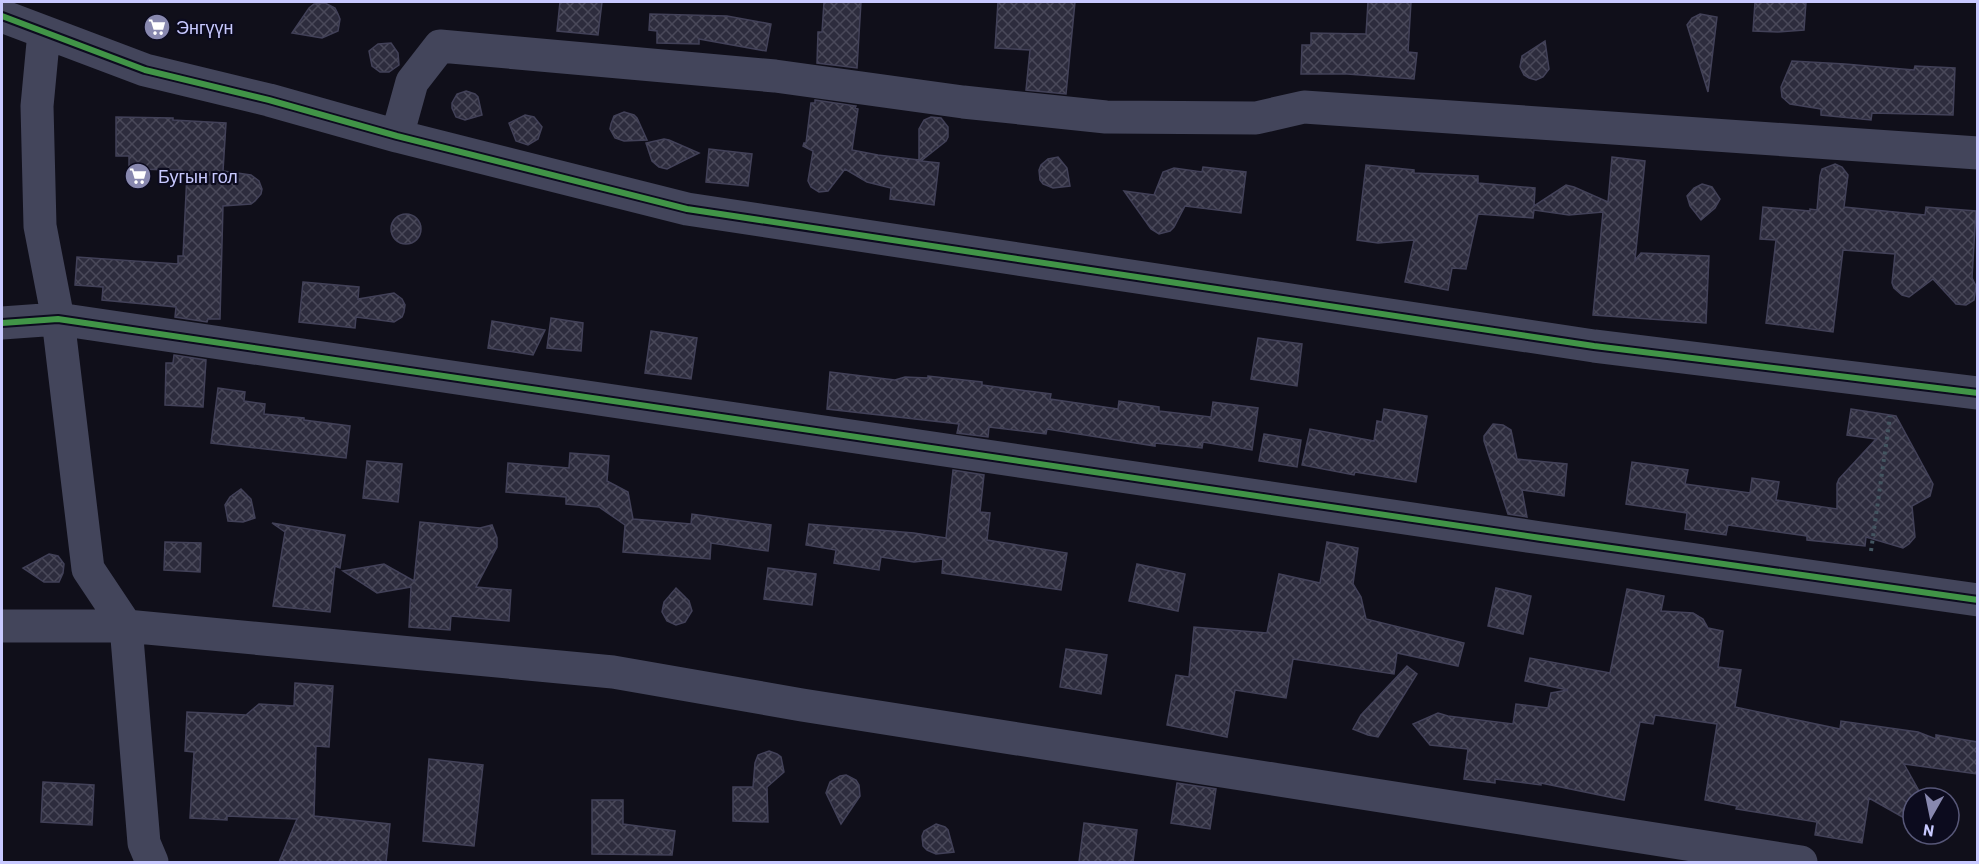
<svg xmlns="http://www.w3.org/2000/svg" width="1979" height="864" viewBox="0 0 1979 864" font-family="Barlow,sans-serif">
<defs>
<pattern id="building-cross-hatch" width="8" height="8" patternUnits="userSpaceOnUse" patternTransform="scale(1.5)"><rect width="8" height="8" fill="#2d2c3d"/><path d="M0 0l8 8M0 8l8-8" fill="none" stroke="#4a495a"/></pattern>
</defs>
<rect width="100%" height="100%" fill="#100f1a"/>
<path fill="url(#building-cross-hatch)" stroke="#424158" stroke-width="1.5" d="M560,2H602L598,35L557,31Z
M824,2H861L857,68L817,63L818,32H822Z
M998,2H1075L1066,94L1026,90L1030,50L995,48Z
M1368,2H1411L1408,52L1417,53L1414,79L1347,74H1301L1302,45H1311V33L1366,34Z
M1755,2H1806L1804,30L1778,32L1753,31Z
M325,3L335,8L338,14L340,19L338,31L322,38L292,33L309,8L314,4Z
M650,14L727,16L771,24L766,51L699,39V44L657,43V31L649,30Z
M1700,14L1717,17L1708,92L1687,25L1692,18Z
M1545,41L1549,69L1543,77L1536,80L1529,78L1524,75L1520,67L1522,56Z
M391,43L398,53L399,65L389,72H380L372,66L369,51L378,44Z
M1792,61L1845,64L1914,70L1915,66L1955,68L1953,115L1872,113L1871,120L1821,115V109L1790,104L1782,97L1781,87Z
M466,91L475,94L478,97L482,115L465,120L456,117L452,108V103L457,94Z
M815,100L856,106L855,108L858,109L852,150L878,155L919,160V129L924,120L931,117L941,118L948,127V137L946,141L921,161L939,163L934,205L890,199L891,188L867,182L845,169L828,191L819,192L811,187L808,181L813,151L803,146L804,143H806L811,103H815Z
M624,112L634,115L637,118L647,140L624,141L615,138L610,129L611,124L614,116Z
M525,115L534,117L542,127L538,139L528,145L516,141L509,123Z
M116,117L173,118V120L226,123L223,171L251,175L259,181L262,189L261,194L255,201L251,204L223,206L220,319H208L207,322L175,317L176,307L102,300L103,287L75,285L77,257L178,264V256H183L187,173H181V170L129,169V156H116Z
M664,139L669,140L699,153L667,169L659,167L652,161L646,143Z
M709,149L752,154L748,186L706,182Z
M1058,157L1067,168L1070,186L1053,188L1043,184L1040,180L1039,170L1041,165L1048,159Z
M1612,157L1645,161L1635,260L1641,253L1709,256L1706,323L1593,315L1603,212L1569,215L1534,210L1533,218L1478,214L1466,269L1452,268L1448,290L1405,282L1414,240L1378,243L1357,240L1366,165L1414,170V173L1478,176V183L1535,188L1534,206L1566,185L1574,187L1608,202Z
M1835,164L1842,167L1848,175L1844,207L1925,215L1926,207L1976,211L1972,278L1976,286L1974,300L1966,305L1956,304L1933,279L1909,297L1902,295L1894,288L1892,283L1895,254L1843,250L1833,332L1766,323L1776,240L1760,239L1763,207L1810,211V209L1817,210L1820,176L1822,169Z
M1203,167L1246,172L1241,213L1185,206L1174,227L1170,231L1159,234L1151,229L1124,191L1154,195L1163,172L1174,168L1202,172Z
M1702,184L1712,187L1720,199L1715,208L1701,220L1690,206L1687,196L1694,188Z
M391 229a15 15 0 1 1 30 0a15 15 0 1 1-30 0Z
M303,282L359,287L358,299L394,293L402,299L405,305L404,312L402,317L394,322L356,317L355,328L299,322Z
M551,318L583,323L581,351L547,348Z
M492,321L545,330L533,355L488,348Z
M651,331L697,338L691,379L645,373Z
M1258,338L1302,344L1297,386L1251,379Z
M174,355L206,360L203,407L165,405L166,363H173Z
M830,372L895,380L905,377L928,378V376L982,382V385L1051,394L1050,399L1118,409L1119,401L1159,407V411L1211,417L1213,402L1258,408L1252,450L1203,442L1202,448L1155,443V446L1047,429L1046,434L989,427L988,437L957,433L959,424L827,409Z
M218,388L245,392L244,401L265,404L264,414L304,418V420L350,426L346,458L211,443Z
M1384,409L1427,416L1416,482L1355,472L1354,475L1302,465L1310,429L1374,441L1377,421L1382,422Z
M1851,409L1896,416L1933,484L1930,496L1912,506L1915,537L1909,544L1903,548L1866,537L1865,546L1807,540V536L1728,525L1726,535L1685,529L1687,513L1626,504L1632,462L1688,470L1685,484L1750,493L1752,478L1779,482L1776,500L1837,509V484L1839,479L1876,439L1847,435Z
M1493,424L1503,425L1511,430L1517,459L1567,464L1564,496L1522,490L1527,517L1508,514L1484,441V436Z
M1264,434L1301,440L1297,467L1259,461Z
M570,453L609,456L607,481L628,492L633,519L691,524L692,514L771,525L768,551L711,543L710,559L623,552L625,525L599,507L566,504V497L506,492L508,463L569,468Z
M367,461L402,464L398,502L363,498Z
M953,470L984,475L980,512L990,513L987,540L1067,553L1061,590L942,573L943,559L914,562L881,557L879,570L834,563L836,550L806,545L809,524L914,533L946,538Z
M241,489L251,499L255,518L243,522L228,521L225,505L230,497Z
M420,522L480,528L492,525L497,538V547L476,587L511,590L509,621L451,616L450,630L409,627L411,587L377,593L343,571L384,564L414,581Z
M272,523L345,535L340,568L335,566L330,612L273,606L285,532Z
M165,542L201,543L200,572L164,570Z
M1327,542L1358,548L1353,584L1361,597L1366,619L1464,643L1458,666L1397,653L1394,674L1293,659L1286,698L1235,690L1227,737L1167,725L1176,675L1189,677L1194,627L1267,633L1279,574L1320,583Z
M49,554L58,556L64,564L63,573L59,582H44L23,568Z
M1137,564L1185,574L1178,611L1129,601Z
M768,568L816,574L812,605L764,599Z
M676,588L689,601L692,611L685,622L676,625L667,621L662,612L664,602Z
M1496,588L1531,596L1523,634L1488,626Z
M1627,589L1664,596L1661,611L1693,613L1703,619L1708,628L1723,631L1718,667L1741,670L1735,707L1840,729L1841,721L1918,732L1936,739V735L1977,742V774L1904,764L1923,798H1913V823L1869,798L1862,843L1815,835L1817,822L1736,809L1737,806L1705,800L1717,724L1655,715L1653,724L1640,722L1624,800L1541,783V785L1495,779V783L1464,779L1468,749L1430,745L1413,724L1438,713L1448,716L1513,724L1516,704L1548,708L1551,693L1568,690L1525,681L1530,658L1610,673Z
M1066,649L1107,655L1101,694L1060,687Z
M1407,666L1417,674L1378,737L1368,735L1353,729L1361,715Z
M295,683L333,686L329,747L316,746L314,816L390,824L386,862H279L297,819L227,816V820L190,818L194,752L185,751L187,712L246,715L259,704L294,706Z
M769,751L777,754L781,757L784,772L767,787L768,822L733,821V787H753L755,763L758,755Z
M429,759L483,765L474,846L423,841Z
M846,775L856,780L859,785L860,796L841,824L826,793L830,782L840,776Z
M43,782L94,785L92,825L41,822Z
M1177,783L1216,789L1210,829L1171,823Z
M592,800H623V824L675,831L672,855L592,854Z
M1084,823L1137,830L1133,862H1079Z
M936,824L945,827L948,830L954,852L936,854L927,850L923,846L922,836L924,831Z"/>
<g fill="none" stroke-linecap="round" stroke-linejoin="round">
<path stroke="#435560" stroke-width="4" stroke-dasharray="3 4.5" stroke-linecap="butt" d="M1871,551L1890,416"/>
<path stroke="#43455b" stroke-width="33" d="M2,16L145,70L269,100L397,136L687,209L1594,346L1978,393
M44,32L37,106L40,226L58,319L88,569L126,626L144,843L152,862
M397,136L412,82L440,46L775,76L963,102L1106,117L1256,118L1304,107L1978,153
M2,323L58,319L1541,538L1978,600
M2,626H126L613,672L802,705L1801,862"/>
<defs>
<path id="cycleway" d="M2,16L145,70L269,100L397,136L687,209L1594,346L1978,393
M2,323L58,319L1541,538L1978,600"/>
</defs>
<use href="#cycleway" stroke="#0c0b1e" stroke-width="10"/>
<use href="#cycleway" stroke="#419447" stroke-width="6"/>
</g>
<defs>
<symbol id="supermarket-disc" viewBox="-11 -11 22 22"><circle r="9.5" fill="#8888af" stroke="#0c0b1e"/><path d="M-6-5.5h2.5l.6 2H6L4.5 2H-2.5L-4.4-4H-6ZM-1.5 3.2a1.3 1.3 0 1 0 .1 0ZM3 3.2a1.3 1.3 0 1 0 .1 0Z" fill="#fff"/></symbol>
</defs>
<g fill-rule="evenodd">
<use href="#supermarket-disc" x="142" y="12" width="30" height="30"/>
<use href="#supermarket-disc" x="123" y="161" width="30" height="30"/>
</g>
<g text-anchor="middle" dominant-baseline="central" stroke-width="4.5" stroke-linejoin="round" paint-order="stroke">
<g font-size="18" fill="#c8c9ff" stroke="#0c0b1e" text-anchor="start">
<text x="176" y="27">Энгүүн</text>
<text x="158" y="176">Бугын гол</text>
</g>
</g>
<rect width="1979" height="864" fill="none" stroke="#c8c9ff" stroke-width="6"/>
<g transform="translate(1931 816) rotate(189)"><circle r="28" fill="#0c0b1e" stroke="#575778" stroke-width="1.5"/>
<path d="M0-4.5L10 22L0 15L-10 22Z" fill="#8888af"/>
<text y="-9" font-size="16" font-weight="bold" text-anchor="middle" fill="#c8c9ff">N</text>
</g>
</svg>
